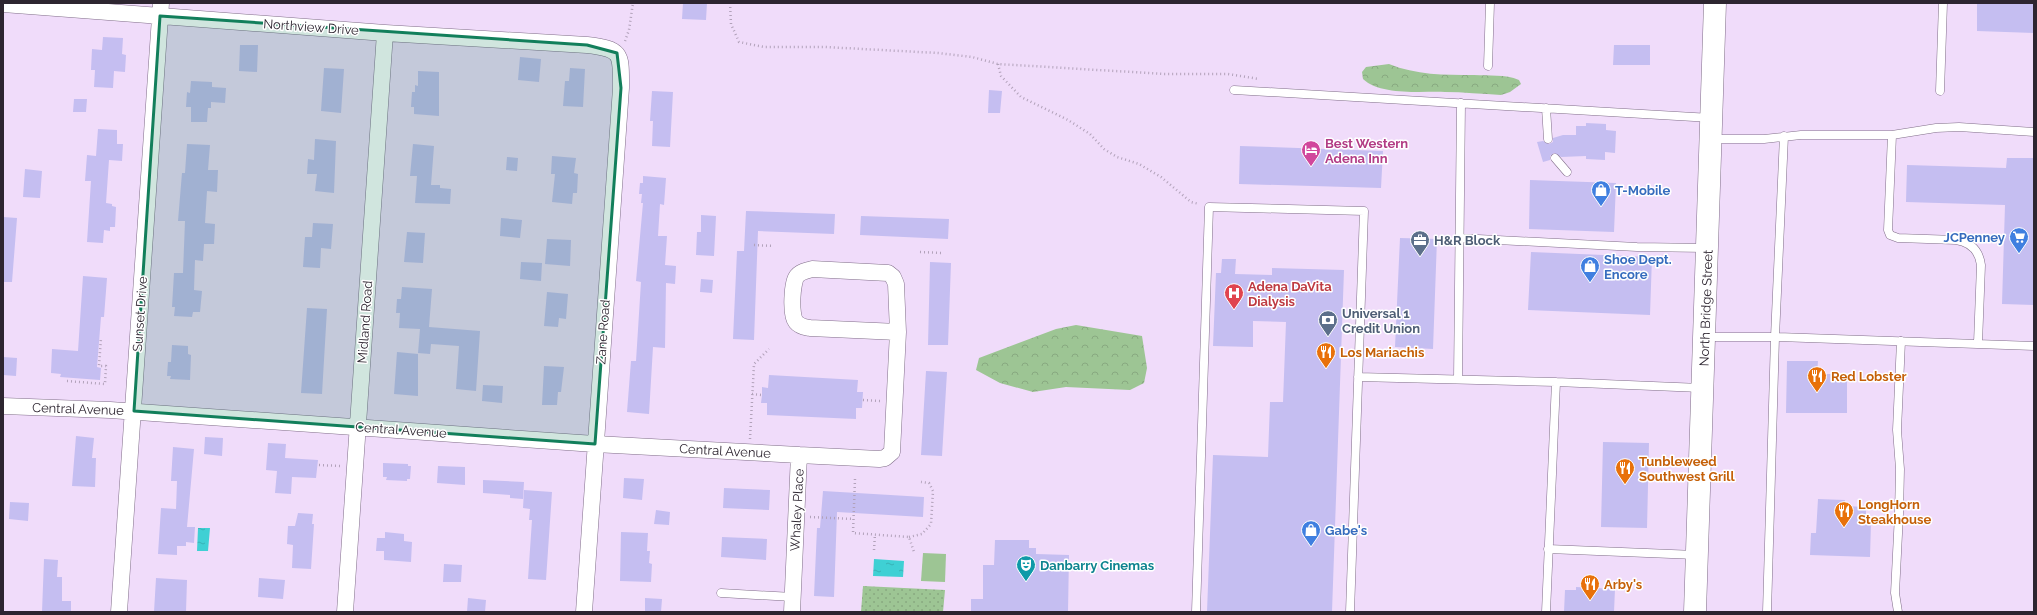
<svg xmlns="http://www.w3.org/2000/svg" width="2037" height="615" viewBox="0 0 2037 615" font-family="Raleway,sans-serif">
<defs>
<pattern id="forest-crowns" width="20" height="18" patternUnits="userSpaceOnUse"><rect width="20" height="18" fill="#9dc594"/><path d="M2 6a3 3 0 1 1 6 0M12 15a3 3 0 1 1 6 0" fill="none" stroke="#88a980"/></pattern>
<pattern id="park-dots" width="8" height="8" patternUnits="userSpaceOnUse"><rect width="8" height="8" fill="#9dc594"/><path d="M2 2h.1M6 6h.1" fill="none" stroke="#88a980" stroke-width="1.8" stroke-linecap="round"/></pattern>
<pattern id="water-ripples" width="26" height="14" patternUnits="userSpaceOnUse"><rect width="26" height="14" fill="#3fd0d4"/><path d="M2 4q2-2 4 0t4 0M15 11q2-2 4 0t4 0" fill="none" stroke="#38b2b6"/></pattern>
</defs>
<rect width="100%" height="100%" fill="#f0dcfa"/>
<path fill="#9dc594" d="M923,553L946,554L945,582L921,581Z"/>
<path fill="url(#forest-crowns)" d="M1389,64C1416,75 1444,75 1474,75C1489,76 1505,74 1519,80L1521,84L1510,92L1501,95C1482,94 1463,92 1445,92C1422,91 1381,96 1363,79L1362,72L1366,67Z
M1076,325L1142,336L1147,368L1144,383L1130,390L1066,387L1033,392L1000,383L976,370L979,358L1056,329Z"/>
<path fill="url(#park-dots)" d="M863,586L945,590L943,612H861Z"/>
<path fill="url(#water-ripples)" d="M198,528H210L208,551H197Z
M874,559L904,561L903,577L873,576Z"/>
<path fill="#c5bef1" d="M683,3H707L706,20L682,19Z
M1977,3H2034V33L1977,31Z
M103,37L123,38L122,54L126,55L125,72L114,71L113,88L94,87L95,70H91L92,49L102,50Z
M240,45H258L257,72L239,71Z
M1614,45H1650V65H1613Z
M520,57L541,59L539,82L518,80Z
M324,68L344,69L341,113L321,111Z
M570,68L585,69L583,107L563,106L565,81H569Z
M418,71L439,72V116L414,114V107H411L412,92H415V85L418,86Z
M191,81L212,82V87L226,88L225,103L211,102V108H208L207,122H191V107H186L187,92L190,93Z
M989,90L1002,91L1000,113H988Z
M652,91L673,92L670,147L652,146L653,121H650Z
M74,99H87L86,112H73Z
M1586,123L1606,124V130L1616,131L1615,153L1605,152V160L1586,159V156L1561,157L1554,153L1550,156V160L1543,162L1537,142L1543,141L1549,144L1553,142V138L1563,135H1576V126H1586Z
M98,129L117,130V144H123L122,161L109,160L106,203L112,204V206L116,207L115,227H110V231L104,230L103,243L87,242L91,181H85L87,155L96,156Z
M315,139L336,141L334,193L315,191L317,174H307L308,159L314,160Z
M187,144L210,145L208,170H218L217,192L207,191L205,223L215,224L214,244H204L203,261L195,260L194,290L202,291L200,312H193L192,317L174,316L175,307H172L174,273H183L185,221H178L182,173H185Z
M413,144L434,146L431,185H440V188L451,189L450,204L415,203L417,176H410Z
M1240,146L1383,151L1381,188L1239,184Z
M552,156L576,158L574,173L578,174L577,193H573L572,204L552,202L555,174H551Z
M507,157L518,158L517,171L506,170Z
M2007,158H2034V305L2002,304L2005,205L1906,202L1907,165L2006,168Z
M25,169L42,171L40,198L23,197Z
M643,176L666,178L664,205L660,204L658,236H667L665,265L676,266L675,284L666,283L665,348L653,347L649,414L627,412L631,361H636L641,282L636,281L643,203H641L642,194H639L640,183H643Z
M1530,180L1616,183L1614,232L1529,229Z
M746,211L835,214L834,234L758,231L754,340L733,339L737,251H744Z
M701,215L716,216L714,256L696,255L697,232H701Z
M861,216L949,219L948,239L860,235Z
M3,217L17,218L12,282H3Z
M501,218L522,220L520,238L500,236Z
M313,223L333,224L331,249L321,248L320,268L303,267L305,237H312Z
M407,232L425,233L423,263L404,262Z
M1400,238L1437,239L1433,349L1395,347Z
M547,239L571,240L570,266L545,264Z
M1531,252L1652,257L1650,315L1528,310Z
M1222,259H1236L1235,274L1272,275V268L1344,270L1332,612H1207L1213,455L1268,457L1270,402H1283L1286,322L1253,321V347L1213,346L1216,273H1221Z
M521,262L542,263L541,281L520,279Z
M930,262L951,263L948,345H928Z
M83,276L107,278L104,317H101L97,367L101,368L100,380L60,377L61,374L51,373L52,349L78,351Z
M701,279L713,280L712,293L700,292Z
M402,287L432,289L429,327L480,331L476,391L456,389L459,346L431,344L430,354L418,353L420,329L399,328L400,313H396L397,299H401Z
M547,292L568,294L566,319L559,318L558,327L544,326Z
M307,308L327,309L322,394L301,393Z
M172,345L188,346V354L191,355L190,380L170,379L171,376H167L168,362H171Z
M397,352L418,354V396L394,394Z
M3,357L17,358L16,376L3,375Z
M1787,361H1818L1817,374H1847V413H1786Z
M544,366L564,367L561,392H558L557,405H542Z
M926,371L947,372L942,456L921,455Z
M769,375L858,380L857,392H863L862,408H856V419L767,415V403H761L762,395V387L768,388Z
M483,385L503,386L502,403L482,401Z
M76,436L94,438L92,458H96L95,487L72,486Z
M205,437L223,438L222,456L204,454Z
M1603,442L1649,443L1647,528L1601,527Z
M268,443L286,444L285,458L318,460L316,478L292,477L291,494L275,493L277,471L266,470Z
M173,447L194,449L187,527H195L194,543L186,542V546H177V555L158,554L161,508L176,509L177,481H171Z
M383,463L408,464V466H411L410,479H407V481L386,480L387,477H383Z
M438,466L465,467V485L437,483Z
M624,478L644,479L642,500L623,498Z
M483,480L524,482L523,499L510,498V495L483,493Z
M724,488L770,490L769,510L723,508Z
M524,490L552,492L546,580L528,579L532,520H529L530,509L523,508Z
M823,491L924,497L923,517L837,512L834,597L814,596L817,528H820Z
M1818,499L1845,500L1844,506L1866,507V522H1871L1870,557L1810,555L1811,533H1816Z
M10,502L29,503L28,521L9,519Z
M656,510L670,512L669,525L654,524Z
M298,513L313,514L312,524H314L311,569L292,568L293,545L287,544L288,526H295Z
M385,532L404,534V541L412,542L411,562L384,560V551H376L377,538H385Z
M621,532L648,533L647,551H650L649,563L652,564L651,582L620,581Z
M722,537L767,539L766,560L721,557Z
M995,540H1029V548H1036V554L1069,555L1068,612H971V599H983V565H994Z
M44,559L58,560L57,577H62V601H71V612H42Z
M444,564L462,565L461,582H443Z
M156,578L187,580L186,612H154Z
M259,578L285,580L283,599L258,597Z
M1576,587L1615,589L1614,612H1564L1565,590H1576Z
M468,598L486,600L485,612H467Z
M645,598L662,599L661,612H645Z"/>
<g fill="none" stroke-linecap="round" stroke-linejoin="round">
<defs>
<path id="lane" d="M1488,66L1490,3
M1234,90L1711,118
M1940,91L1943,3
M1546,108L1548,139
M1892,135L1936,128L1959,127L2034,132
M1711,139H1764L1801,135H1892L1888,230L1890,235L1898,238L1956,240C1970,242 1979,250 1981,265L1978,343
M1555,158L1567,172
M1459,238L1637,247L1706,248
M1705,337H1775L2034,346
M1358,377L1556,382L1701,388
M1458,379L1461,103
M1548,549L1696,555
M721,593L793,597
M1196,612L1209,207L1364,211L1350,612
M1546,612L1556,382
M1767,612L1775,337L1784,136
M1898,612L1895,593L1899,514L1900,469L1897,430L1901,341"/>
<path id="street" d="M3,4L385,33L587,45C623,49 621,54 621,88L584,612
M3,406L110,410L595,444L799,455
M119,612L161,3
M345,612L385,33
M792,612L799,455L879,459L885,458L892,452L898,332L896,284L893,277L888,273L812,269C806,271 801,271 797,276C792,282 790,315 796,322C800,327 805,327 810,328L898,332"/>
<path id="secondary" d="M1695,612L1715,3"/>
</defs>
<use href="#lane" stroke="#806e89" stroke-width="9"/>
<use href="#street" stroke="#806e89" stroke-width="17"/>
<use href="#secondary" stroke="#806e89" stroke-width="23"/>
<path stroke="#b2a2ba" stroke-width="2.5" stroke-dasharray="1 3" stroke-linecap="butt" d="M730,3L731,24L739,42L764,47H825L938,53L972,57L998,64L1165,74H1228L1259,79
M625,41L629,30L633,3
M998,64L1001,76L1021,97L1068,120L1090,134L1104,149L1117,157L1139,164L1161,177L1191,202L1199,204
M754,245L774,246
M920,252L942,253
M67,381L105,384L106,366H99L101,338
M752,394L762,395
M863,400L880,401
M750,439L754,364L769,349
M319,465L340,466
M855,479L853,533L909,537L914,552
M810,517L854,519
M909,537L922,534L931,524L933,491L929,483L921,482
M874,550L875,534"/>
<use href="#lane" stroke="#fff" stroke-width="8"/>
<use href="#street" stroke="#fff" stroke-width="16"/>
<use href="#secondary" stroke="#fff" stroke-width="22"/>
</g>
<path fill="#127f5b" fill-opacity="0.2" stroke="#127f5b" stroke-width="3" stroke-linejoin="round" d="M160,16L587,45L617,53L621,88L595,444L134,411Z"/>
<defs>
<symbol id="hotel-pin" viewBox="-11 -11 22 30"><path d="M0 17L-7.5 6A9.5 9.5 0 1 1 7.5 6Z" fill="#d1479c" stroke="#fff"/><path d="M-6-4.5h1.5V1H6V5H4.5V3h-9V5H-6ZM-4 0a1.8 1.8 0 1 1 3.6 0ZM.5 0V-2.5h3Q6-2.5 6 0Z" fill="#fff"/></symbol>
<symbol id="shop-pin" viewBox="-11 -11 22 30"><path d="M0 17L-7.5 6A9.5 9.5 0 1 1 7.5 6Z" fill="#3f7fe0" stroke="#fff"/><path d="M-5-2.5h2.3a2.7 3.5 0 0 1 5.4 0H5L5.5 6h-11ZM-1.5-2.5h3a1.5 2.3 0 0 0-3 0Z" fill="#fff"/></symbol>
<symbol id="supermarket-pin" viewBox="-11 -11 22 30"><path d="M0 17L-7.5 6A9.5 9.5 0 1 1 7.5 6Z" fill="#3f7fe0" stroke="#fff"/><path d="M-6-5.5h2.5l.6 2H6L4.5 2H-2.5L-4.4-4H-6ZM-1.5 3.2a1.3 1.3 0 1 0 .1 0ZM3 3.2a1.3 1.3 0 1 0 .1 0Z" fill="#fff"/></symbol>
<symbol id="office-pin" viewBox="-11 -11 22 30"><path d="M0 17L-7.5 6A9.5 9.5 0 1 1 7.5 6Z" fill="#5c6f8a" stroke="#fff"/><path d="M-6-3h4V-5.5h4V-3h4V5H-6ZM-1-4.5V-3h2v-1.5ZM-6 0V1H6V0Z" fill="#fff"/></symbol>
<symbol id="hospital-pin" viewBox="-11 -11 22 30"><path d="M0 17L-7.5 6A9.5 9.5 0 1 1 7.5 6Z" fill="#e0444e" stroke="#fff"/><path d="M-5-5h3v3.5h4V-5h3V5h-3V1.5h-4V5h-3Z" fill="#fff"/></symbol>
<symbol id="bank-pin" viewBox="-11 -11 22 30"><path d="M0 17L-7.5 6A9.5 9.5 0 1 1 7.5 6Z" fill="#5c6f8a" stroke="#fff"/><path d="M-6-4H6V4H-6ZM0-2.3a2.3 2.3 0 1 0 0 4.6a2.3 2.3 0 1 0 0-4.6Z" fill="#fff"/></symbol>
<symbol id="restaurant-pin" viewBox="-11 -11 22 30"><path d="M0 17L-7.5 6A9.5 9.5 0 1 1 7.5 6Z" fill="#e8710a" stroke="#fff"/><path d="M-5-6h1v4h1v-4h1v4h1v-4h1v5L-1.5 .5V6h-2V.5L-5-1ZM5-6V6H3V1.5H1.5Q1.5-4 5-6Z" fill="#fff"/></symbol>
<symbol id="theatre-pin" viewBox="-11 -11 22 30"><path d="M0 17L-7.5 6A9.5 9.5 0 1 1 7.5 6Z" fill="#0f9aa8" stroke="#fff"/><path d="M-5-5.5Q0-4 5-5.5V0Q5 5 0 6Q-5 5-5 0ZM-3.3-2.5H-1v1.5H-3.3ZM1-2.5H3.3v1.5H1ZM-2.8 1Q0 5.5 2.8 1Z" fill="#fff"/></symbol>
</defs>
<g fill-rule="evenodd">
<use href="#hotel-pin" x="1300" y="139" width="22" height="30"/>
<use href="#shop-pin" x="1590" y="179" width="22" height="30"/>
<use href="#supermarket-pin" x="2008" y="226" width="22" height="30"/>
<use href="#office-pin" x="1409" y="229" width="22" height="30"/>
<use href="#shop-pin" x="1579" y="255" width="22" height="30"/>
<use href="#hospital-pin" x="1223" y="282" width="22" height="30"/>
<use href="#bank-pin" x="1317" y="309" width="22" height="30"/>
<use href="#restaurant-pin" x="1315" y="341" width="22" height="30"/>
<use href="#restaurant-pin" x="1806" y="365" width="22" height="30"/>
<use href="#restaurant-pin" x="1614" y="457" width="22" height="30"/>
<use href="#restaurant-pin" x="1833" y="500" width="22" height="30"/>
<use href="#shop-pin" x="1300" y="519" width="22" height="30"/>
<use href="#theatre-pin" x="1015" y="554" width="22" height="30"/>
<use href="#restaurant-pin" x="1579" y="573" width="22" height="30"/>
</g>
<g text-anchor="middle" dominant-baseline="central" stroke-width="3" stroke-linejoin="round" paint-order="stroke">
<g font-size="13" fill="#2d2530" stroke="#fff">
<text transform="translate(311 27) rotate(4)">Northview Drive</text>
<text transform="translate(1706 308) rotate(-88)">North Bridge Street</text>
<text transform="translate(140 314) rotate(-86)">Sunset Drive</text>
<text transform="translate(365 322) rotate(-86)">Midland Road</text>
<text transform="translate(603 332) rotate(-86)">Zane Road</text>
<text transform="translate(78 409) rotate(2)">Central Avenue</text>
<text transform="translate(401 430) rotate(4)">Central Avenue</text>
<text transform="translate(725 451) rotate(3)">Central Avenue</text>
<text transform="translate(797 510) rotate(-87)">Whaley Place</text>
</g>
<g font-size="13" font-weight="bold" fill="#b23c85" stroke="#fff" text-anchor="start">
<text x="1325" y="143">Best Western<tspan x="1325" dy="15">Adena Inn</tspan></text>
</g>
<g font-size="13" font-weight="bold" fill="#366cbe" stroke="#fff" text-anchor="start">
<text x="1615" y="190">T-Mobile</text>
<text x="2005" y="237" text-anchor="end">JCPenney</text>
<text x="1604" y="259">Shoe Dept.<tspan x="1604" dy="15">Encore</tspan></text>
<text x="1325" y="530">Gabe's</text>
</g>
<g font-size="13" font-weight="bold" fill="#4e5e75" stroke="#fff" text-anchor="start">
<text x="1434" y="240">H&amp;R Block</text>
<text x="1342" y="313">Universal 1<tspan x="1342" dy="15">Credit Union</tspan></text>
</g>
<g font-size="13" font-weight="bold" fill="#be3a42" stroke="#fff" text-anchor="start">
<text x="1248" y="286">Adena DaVita<tspan x="1248" dy="15">Dialysis</tspan></text>
</g>
<g font-size="13" font-weight="bold" fill="#c56008" stroke="#fff" text-anchor="start">
<text x="1340" y="352">Los Mariachis</text>
<text x="1831" y="376">Red Lobster</text>
<text x="1639" y="461">Tunbleweed<tspan x="1639" dy="15">Southwest Grill</tspan></text>
<text x="1858" y="504">LongHorn<tspan x="1858" dy="15">Steakhouse</tspan></text>
<text x="1604" y="584">Arby's</text>
</g>
<g font-size="13" font-weight="bold" fill="#0d838f" stroke="#fff" text-anchor="start">
<text x="1040" y="565">Danbarry Cinemas</text>
</g>
</g>
<rect width="2037" height="615" fill="none" stroke="#2d2530" stroke-width="8"/>
</svg>
